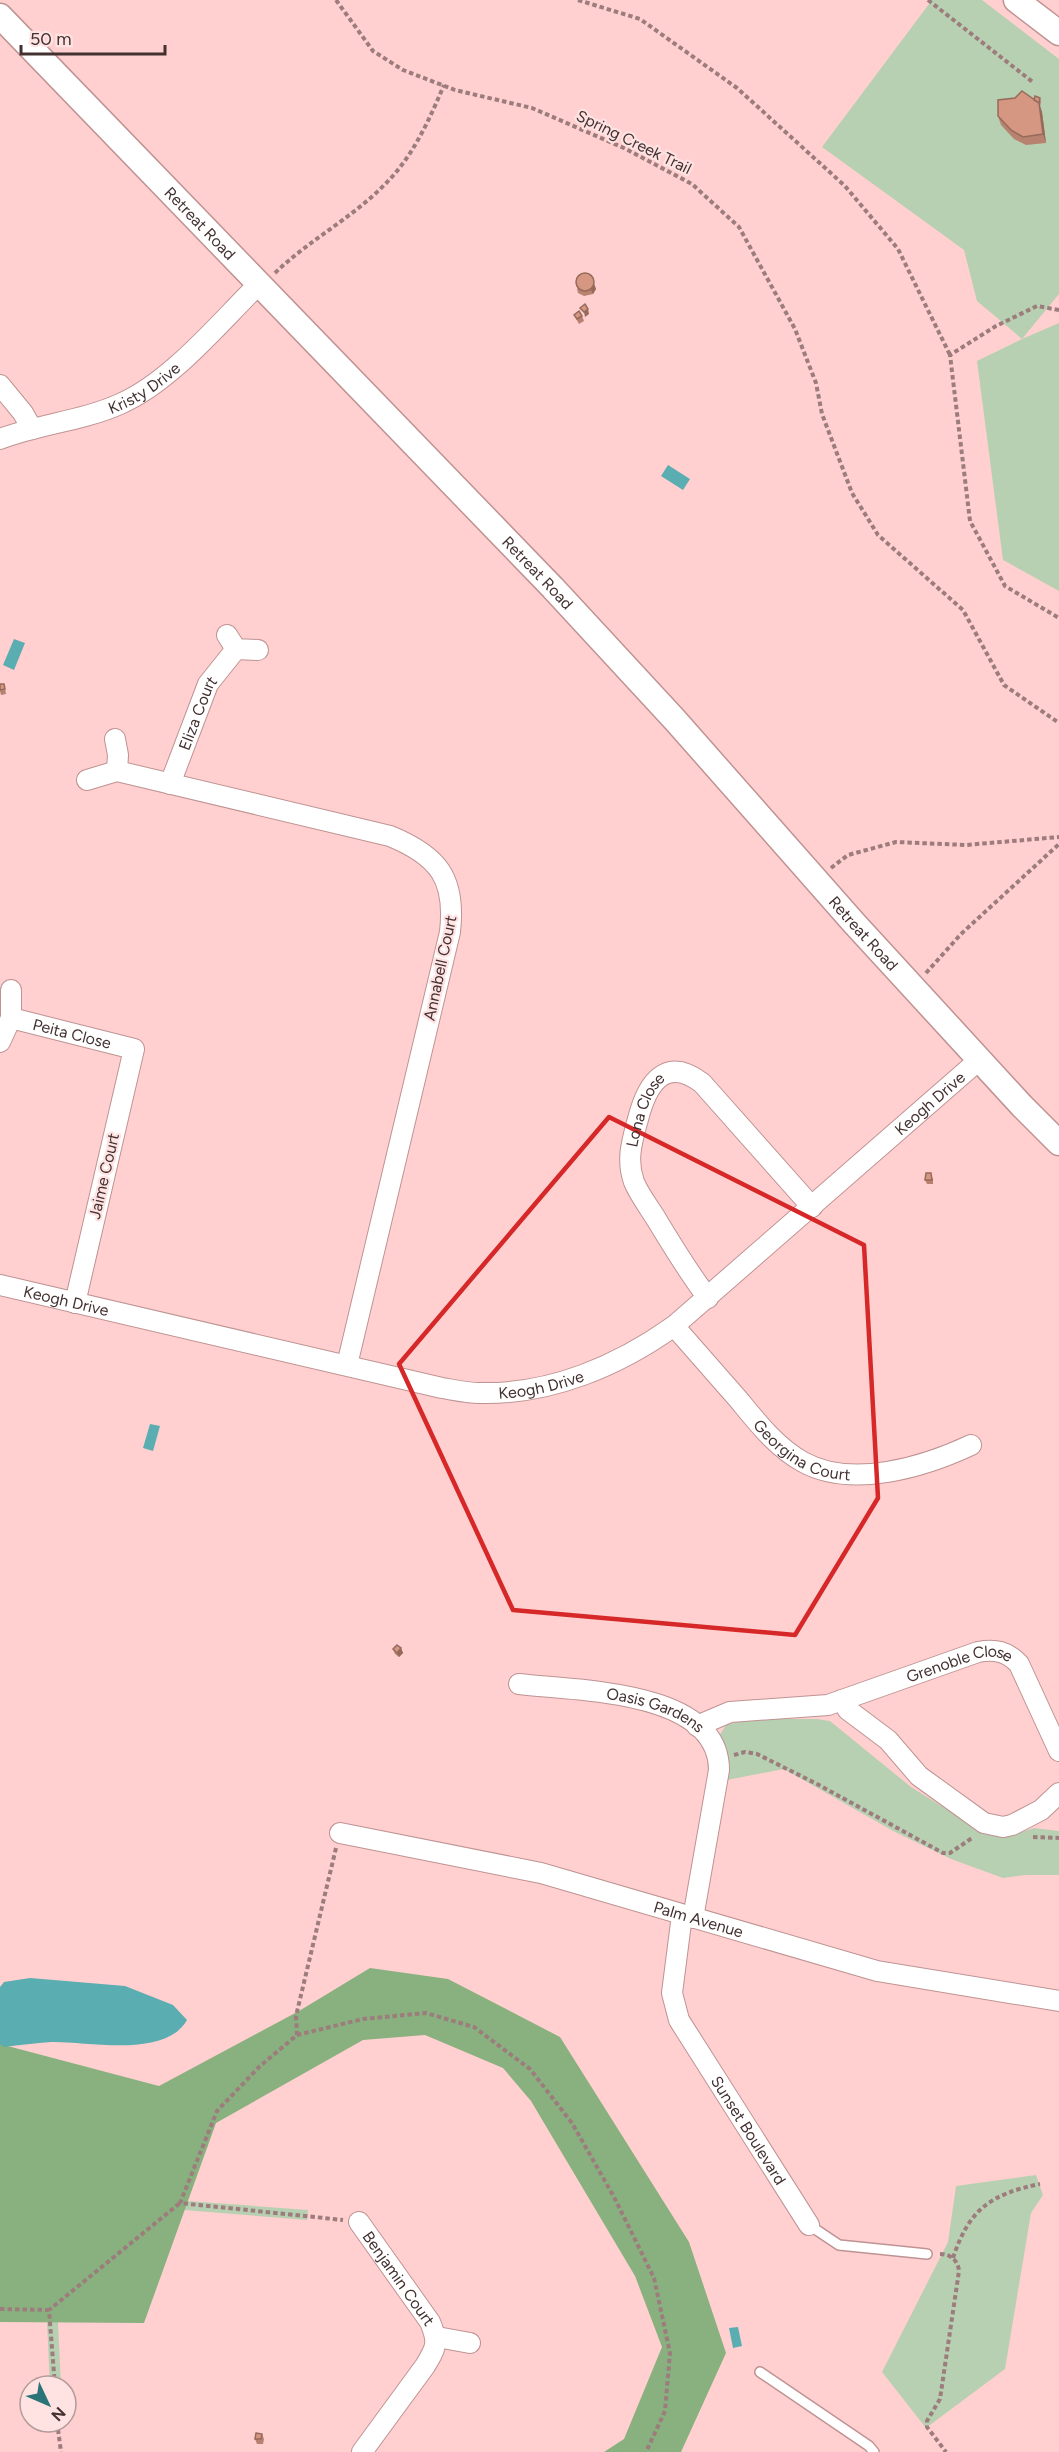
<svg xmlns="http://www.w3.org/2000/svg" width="1059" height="2452" viewBox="0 0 1059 2452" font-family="Figtree,sans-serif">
<rect width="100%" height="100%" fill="#ffd0cf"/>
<path fill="#b8d0b2" d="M932,0H982L1059,59V294L1022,339L1059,323V591L1003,560L977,361L1022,339L977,301L964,250L822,147Z
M747,1719H817L830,1721L911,1787L983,1832L1010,1836L1034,1828L1059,1831V1875H1026L1003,1878L951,1859L895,1832L784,1769L727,1780V1769L718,1738L726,1725Z
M1036,2175L1043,2195L1031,2213L1005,2369L926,2428L882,2372L948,2242L956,2186Z
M188,2201L308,2210L307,2220L184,2210Z
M47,2322H58L61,2386H50Z"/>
<path fill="#89b07f" d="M370,1968L448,1979L560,2037L689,2242L726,2353L681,2452H604L624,2439L662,2347L635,2276L531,2101L503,2068L425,2035L363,2040L216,2123L144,2323L0,2322V2044L159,2086L299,2011Z"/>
<path fill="#5aadb1" d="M668,465L690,479L683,490L661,476Z
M14,639L25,643L14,670L3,665Z
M150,1424L160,1426L153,1451L143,1448Z
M30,1978L125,1986L173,2005L187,2020C165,2059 87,2041 51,2042C35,2043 20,2045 4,2047L0,2044V1987L4,1982Z
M738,2327L742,2346L733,2348L729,2328Z"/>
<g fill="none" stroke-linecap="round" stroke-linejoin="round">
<defs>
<path id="service" d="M809,2225L839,2245L927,2254
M760,2372L869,2446L874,2452"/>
<g id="minor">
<path d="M0,385L23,413L32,429"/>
<path id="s1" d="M0,439C39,424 82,421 120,404C171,382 219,323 259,284"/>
<path d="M227,635L236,649L258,650"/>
<path d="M115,739L118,755L117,771"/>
<path d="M87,780L117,771L390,836C439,856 456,879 450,932L347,1365"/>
<path id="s2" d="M170,784L208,684L236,649"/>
<path id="s3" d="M11,1018L134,1049L75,1303"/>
<path d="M0,1042L11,1018V990"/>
<path id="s4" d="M0,1285L442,1388C454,1390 467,1393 479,1393C550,1395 618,1366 674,1326L979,1060"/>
<path id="s5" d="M708,1298C688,1272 672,1245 655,1217C648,1206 639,1194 634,1182C626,1160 632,1141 638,1119C647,1084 665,1055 702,1083L812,1207"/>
<path id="s6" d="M674,1326C695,1350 717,1375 738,1399C757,1422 776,1447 803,1462C852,1489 924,1467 971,1445"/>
<path id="s7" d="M519,1684C575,1691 719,1689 719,1770L693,1918"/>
<path d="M842,1700L848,1710L888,1740L919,1776L984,1823L1003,1827L1012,1825L1041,1810L1059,1793"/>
<path id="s8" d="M697,1726L730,1712L828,1705L978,1652C995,1649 1007,1651 1019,1664L1059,1751"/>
<path id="s9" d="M340,1833L541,1873L877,1971L1059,2001"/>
<path id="s10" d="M682,1915L672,1993L679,2020L809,2225"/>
<path id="s11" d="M359,2222L430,2322C439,2343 436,2348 425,2366L362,2452"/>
<path d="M437,2337L470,2343"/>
</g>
<g id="tertiary">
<path d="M1016,0L1059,33"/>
<path id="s12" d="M0,16L553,588L675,720L854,923L1022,1106L1059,1143"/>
</g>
</defs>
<use href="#service" stroke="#bf9393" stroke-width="12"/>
<use href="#minor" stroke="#bf9393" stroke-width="22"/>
<use href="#tertiary" stroke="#bf9393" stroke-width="27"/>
<path stroke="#9c7c7c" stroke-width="4" stroke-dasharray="4.5 3" stroke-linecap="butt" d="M336,0L373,51L403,70L455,90L532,108L624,148L692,184L739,227L795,329L816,383L822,414L852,493L878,535L963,610L1004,685L1059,723
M578,0L640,19L737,88L845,186L898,249L950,355
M928,0L1034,83
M275,273C310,239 356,216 389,180C414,154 430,118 444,85
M1059,310L1037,306L996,326L950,355L970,521L1005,586L1059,618
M831,868L848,855L896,842L966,845L1059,837
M926,973L961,934L1059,844
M734,1755L745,1752L757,1754L817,1784L943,1853H950L972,1838
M1033,1837L1059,1838
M336,1848L296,2016L297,2035L259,2067L217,2111L180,2203L343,2220
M297,2035L363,2019L426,2013L474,2027L530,2069L572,2123L614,2197L654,2278L670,2353L665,2411L646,2452
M940,2254C950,2254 958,2260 959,2271L940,2399L927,2421V2427L946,2452
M953,2258C969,2209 991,2194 1040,2184
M0,2309L49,2310
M55,2386L49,2310L180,2203
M57,2422L61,2452"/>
<use href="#service" stroke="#fff" stroke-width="9"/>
<use href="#minor" stroke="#fff" stroke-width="20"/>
<use href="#tertiary" stroke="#fff" stroke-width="24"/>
</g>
<path fill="#b88270" d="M1015,98L1034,100L1040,98L1041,102L1040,107L1042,112L1046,143L1026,145L1014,139L1001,125L998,116Z
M591,275L596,289L593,294L584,296L578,293L577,289Z
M574,315L582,316L584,321L579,324Z
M0,684L5,688L6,694L1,695L0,691Z
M933,1178V1184H927L925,1180Z
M401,1648L403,1653L399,1657L395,1654L393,1649Z
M262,2434L264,2439L263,2444H257L255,2439Z"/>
<path fill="#966a5b" d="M1039,103L1042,112L1046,143L1043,134Z
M594,284L596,289L593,294L591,290Z
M588,309L589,314L585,317L584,312Z
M401,1648L403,1653L399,1657L397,1653Z"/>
<path fill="#d69782" stroke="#966a5b" stroke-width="1.5" d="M1022,91L1039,103L1043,134L1023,137L1011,130L998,116V100L1015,98Z
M1035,96L1040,98L1039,103L1034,100Z
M576 282a9 9 0 1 1 18 0a9 9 0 1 1-18 0Z
M585,304L588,309L584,312L580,308Z
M579,311L582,316L577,319L574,315Z
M0,684H4L5,689L0,690Z
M926,1173H931L932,1180H925Z
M397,1645L401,1648L397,1653L393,1649Z
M256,2433L262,2434L261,2439H255Z"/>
<path fill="none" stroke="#d62828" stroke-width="4.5" stroke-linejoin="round" d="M609,1117L864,1245L878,1498L795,1635L513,1610L399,1364Z"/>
<g text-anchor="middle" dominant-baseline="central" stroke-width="4.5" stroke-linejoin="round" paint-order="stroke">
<g font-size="16" fill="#433131" stroke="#ffe2e2">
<text transform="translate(634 142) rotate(26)">Spring Creek Trail</text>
<text stroke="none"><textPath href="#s12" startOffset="288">Retreat Road</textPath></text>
<text stroke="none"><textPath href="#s1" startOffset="154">Kristy Drive</textPath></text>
<text stroke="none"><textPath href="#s12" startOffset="774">Retreat Road</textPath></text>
<text stroke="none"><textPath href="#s2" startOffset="76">Eliza Court</textPath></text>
<text stroke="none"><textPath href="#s12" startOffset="1260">Retreat Road</textPath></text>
<text transform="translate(440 968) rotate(-78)">Annabell Court</text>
<text stroke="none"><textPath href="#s3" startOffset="63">Peita Close</textPath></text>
<text stroke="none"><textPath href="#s4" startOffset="1040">Keogh Drive</textPath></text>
<text stroke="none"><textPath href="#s5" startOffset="213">Lona Close</textPath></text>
<text transform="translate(104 1176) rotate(-77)">Jaime Court</text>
<text stroke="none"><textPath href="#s4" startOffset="68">Keogh Drive</textPath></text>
<text stroke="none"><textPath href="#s4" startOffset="554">Keogh Drive</textPath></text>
<text stroke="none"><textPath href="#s6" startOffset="182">Georgina Court</textPath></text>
<text stroke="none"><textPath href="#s8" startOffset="273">Grenoble Close</textPath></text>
<text stroke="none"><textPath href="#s7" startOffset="140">Oasis Gardens</textPath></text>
<text stroke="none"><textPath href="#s9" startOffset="369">Palm Avenue</textPath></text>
<text stroke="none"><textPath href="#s10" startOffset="237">Sunset Boulevard</textPath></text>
<text stroke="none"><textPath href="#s11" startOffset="69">Benjamin Court</textPath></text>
</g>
</g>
<g transform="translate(48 2404) rotate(134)"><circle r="28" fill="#ffe2e2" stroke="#b49b9b" stroke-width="1.5"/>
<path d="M0-4.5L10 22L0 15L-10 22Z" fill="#2a7477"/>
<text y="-9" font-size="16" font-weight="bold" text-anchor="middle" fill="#433131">N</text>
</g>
<path d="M21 45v9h144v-9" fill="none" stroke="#433131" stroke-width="3"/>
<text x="30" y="45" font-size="18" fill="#433131" stroke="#ffe2e2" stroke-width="4.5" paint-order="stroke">50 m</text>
</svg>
